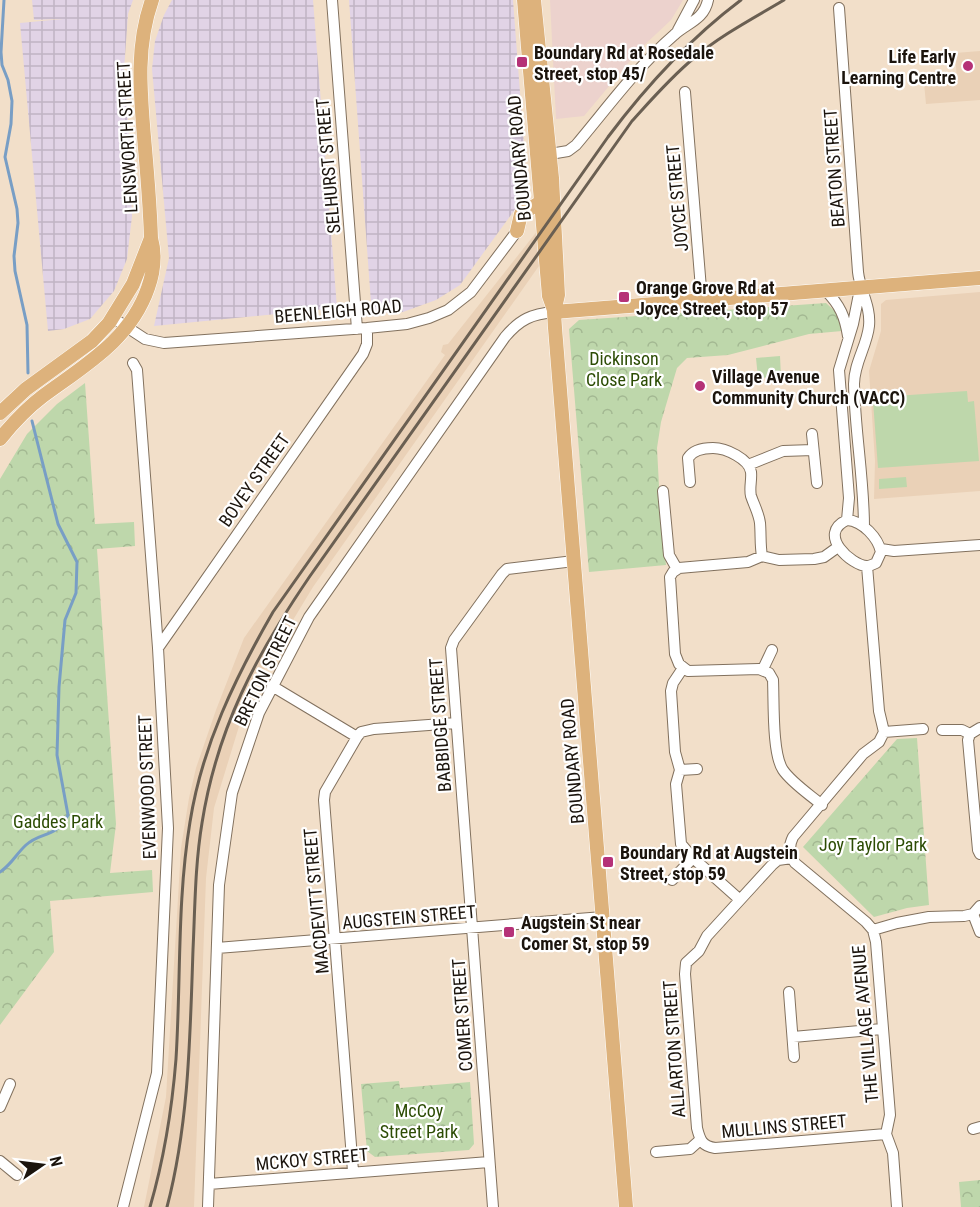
<svg xmlns="http://www.w3.org/2000/svg" width="980" height="1207" viewBox="0 0 980 1207" font-family="'Roboto Condensed',sans-serif">
<defs>
<pattern id="industrial-grid" width="8" height="8" patternUnits="userSpaceOnUse" patternTransform="scale(1.5)"><rect width="8" height="8" fill="#e1d3e6"/><path d="M0 4h8M4 0v8" fill="none" stroke="#c0b4c4"/></pattern>
<pattern id="forest-crowns" width="20" height="18" patternUnits="userSpaceOnUse" patternTransform="scale(1.5)"><rect width="20" height="18" fill="#bed7ab"/><path d="M2 6a3 3 0 1 1 6 0M12 15a3 3 0 1 1 6 0" fill="none" stroke="#a3b892"/></pattern>
</defs>
<rect width="100%" height="100%" fill="#f2dfc9"/>
<path fill="#ecd2cd" d="M550,0H683L671,20L640,49L584,116L556,119Z"/>
<path fill="url(#industrial-grid)" d="M32,0H133L128,14L124,70L129,134L132,216L127,259L114,291L90,319L64,329L48,331L20,23L63,19L34,20Z
M172,0H313L337,308L154,326L169,258L152,69L155,41L164,15Z
M349,0H513L527,185L516,208L460,285L436,300L403,312L380,313L373,307L371,303Z"/>
<path fill="#ead1b7" d="M980,51V100L926,104L924,83L957,80L955,53Z
M538,230L541,263L313,587L270,658L244,710L214,808L206,878L194,1207H144L166,1097L181,848L189,798L196,768L216,710L244,638L445,355L441,352L443,345L448,344Z
M980,292V491L874,499L875,461L869,371L881,331V304L886,300Z"/>
<path fill="url(#forest-crowns)" d="M826,303L838,314L842,331L809,334L728,355L687,358L677,368L661,422L657,448L659,486L666,565L589,572L569,329L579,320Z
M85,383L95,524L134,522L135,546L97,549L116,824L110,873L152,870L153,892L50,901L54,952L0,1025V479L27,434L57,404Z
M917,738L929,905L907,908L874,917L803,847L897,739Z
M399,1081L400,1088L470,1082L474,1144L469,1150L375,1157L367,1151L361,1084Z
M980,1180V1207H961L959,1182Z"/>
<path fill="#bed7ab" d="M780,356L781,377L758,378L756,358Z
M967,391L968,402L974,401L979,461L878,468L873,401L881,397Z
M906,477L907,487L879,489V479Z"/>
<g fill="none" stroke-linecap="round" stroke-linejoin="round">
<path stroke="#789ec5" stroke-width="3" d="M4,0L1,52L2,65L8,80L12,101L11,124L5,157L17,209L18,223L14,256L15,271L27,325L28,373
M0,872C12,864 16,854 26,845C41,831 55,839 68,815L57,755L59,687L65,620L76,593L77,562L58,524L32,421"/>
<defs>
<path id="minor" d="M332,0L357,329
M839,8L858,272C860,291 871,306 869,326C867,346 854,363 854,384C855,432 864,479 864,527
M678,30L694,0
M685,92L702,301
M550,154L568,151L576,145C608,107 636,68 674,35C687,23 704,20 708,0
M826,291C840,305 845,317 848,336
M113,318L145,339L164,343L367,328L407,324L429,318L448,310L471,292L517,231
M812,434L817,483
M748,465L783,451L813,450
M690,482L688,458C693,450 704,448 713,448C726,448 749,459 751,472C752,480 749,488 751,496C754,505 759,514 760,523C761,535 760,545 762,556
M663,491L669,555L677,569
M847,520L849,498L839,370L853,324L860,289
M847,520C863,521 878,538 881,552L876,563C874,564 870,566 867,566C852,566 816,534 847,520Z
M881,549L894,551L980,545
M867,566L879,711L884,732L879,742L863,754L793,837C788,847 789,855 795,863L866,922L873,930L876,942L890,1115L886,1134
M158,648L363,354L367,344V328
M683,668L673,683L671,691L675,752L680,770L676,784L681,844L693,858L739,899
M763,669L772,650
M272,686L357,737
M980,728L970,734L968,740L978,850L980,854
M942,730H962L970,734
M884,732L923,729
M680,770L697,769
M822,805C809,794 792,783 783,770C772,754 774,701 773,680L769,673L759,669L688,671L679,664L675,654L670,577L673,572L679,568L748,562L762,556L779,560L814,559L824,557L838,547
M792,858L778,860L772,865L707,936L699,951L686,963L685,974L697,1128C700,1140 702,1146 715,1148L886,1134
M672,880L693,858
M973,914L980,932
M873,930L897,923L929,917L964,916L973,914L980,906
M217,948L603,917
M789,992L794,1057
M793,1037L882,1029
M0,1107L10,1084
M973,1129L980,1127
M886,1134L893,1153L897,1207
M656,1152L690,1149L700,1140
M0,1161L17,1175
M353,1171L324,800L325,792L357,737L361,732L374,729L456,723
M209,1184L489,1162
M123,1207L157,1073L168,828L158,648L137,370L133,363
M208,1207L219,885L232,793L259,713L309,617L505,337C520,319 532,314 554,312
M493,1207L451,648L454,640L502,574L507,569L574,561"/>
<path id="major" d="M524,0L549,296L554,310
M534,0L552,178L558,295L554,312L555,328L626,1207
M517,231L521,214L541,202
M554,312L980,278
M0,413L26,389L92,341L109,323L133,284L151,238
M0,439C13,423 27,408 43,396C85,365 130,340 148,288C154,271 156,256 151,238C150,204 147,171 144,137C140,90 136,45 152,0"/>
</defs>
<use href="#minor" stroke="#82715e" stroke-width="12"/>
<use href="#major" stroke="#fff" stroke-width="15"/>
<use href="#minor" stroke="#fff" stroke-width="10"/>
<use href="#major" stroke="#ddb27c" stroke-width="14"/>
<path stroke="#6a5f52" stroke-width="3" d="M150,1207C164,1159 172,1109 176,1059C181,980 177,900 190,822C202,746 235,678 273,612L608,137C647,85 689,39 741,0
M167,1207C189,1123 190,1037 193,950C195,908 195,865 202,823C217,728 256,655 310,576L632,121C652,99 671,77 694,58C721,35 754,18 784,0"/>
</g>
<g fill="#b53177" stroke="#fff" stroke-width="2">
<rect x="516" y="56" width="12" height="12" rx="3"/>
<circle cx="968" cy="66" r="6"/>
<rect x="618" y="291" width="12" height="12" rx="3"/>
<circle cx="700" cy="386" r="6"/>
<rect x="602" y="856" width="12" height="12" rx="3"/>
<rect x="503" y="926" width="12" height="12" rx="3"/>
</g>
<g text-anchor="middle" dominant-baseline="central" stroke-width="4.5" stroke-linejoin="round" paint-order="stroke">
<g font-size="18" font-weight="bold" fill="#1b140d" stroke="#fff" text-anchor="start">
<text x="534" y="52">Boundary Rd at Rosedale<tspan x="534" dy="21">Street, stop 45/</tspan></text>
<text x="956" y="56" text-anchor="end">Life Early<tspan x="956" dy="21">Learning Centre</tspan></text>
<text x="636" y="287">Orange Grove Rd at<tspan x="636" dy="21">Joyce Street, stop 57</tspan></text>
<text x="712" y="376">Village Avenue<tspan x="712" dy="21">Community Church (VACC)</tspan></text>
<text x="620" y="852">Boundary Rd at Augstein<tspan x="620" dy="21">Street, stop 59</tspan></text>
<text x="521" y="922">Augstein St near<tspan x="521" dy="21">Comer St, stop 59</tspan></text>
</g>
<g font-size="18" fill="#1b140d" stroke="#fff">
<text transform="translate(127 137) rotate(-93)">LENSWORTH STREET</text>
<text transform="translate(519 158) rotate(-95)">BOUNDARY ROAD</text>
<text transform="translate(328 166) rotate(-95)">SELHURST STREET</text>
<text transform="translate(834 168) rotate(-94)">BEATON STREET</text>
<text transform="translate(677 198) rotate(-95)">JOYCE STREET</text>
<text transform="translate(338 311) rotate(-5)">BEENLEIGH ROAD</text>
<text transform="translate(254 480) rotate(-55)">BOVEY STREET</text>
<text transform="translate(265 671) rotate(-64)">BRETON STREET</text>
<text transform="translate(440 725) rotate(-94)">BABBIDGE STREET</text>
<text transform="translate(572 761) rotate(-95)">BOUNDARY ROAD</text>
<text transform="translate(147 787) rotate(-92)">EVENWOOD STREET</text>
<text transform="translate(316 901) rotate(-95)">MACDEVITT STREET</text>
<text transform="translate(409 917) rotate(-5)">AUGSTEIN STREET</text>
<text transform="translate(462 1015) rotate(-94)">COMER STREET</text>
<text transform="translate(865 1024) rotate(-95)">THE VILLAGE AVENUE</text>
<text transform="translate(674 1049) rotate(-94)">ALLARTON STREET</text>
<text transform="translate(784 1126) rotate(-5)">MULLINS STREET</text>
<text transform="translate(312 1159) rotate(-5)">MCKOY STREET</text>
</g>
<g font-size="18" fill="#2c4c04" stroke="#fff">
<text x="624" y="358">Dickinson<tspan x="624" dy="21">Close Park</tspan></text>
<text x="58" y="821">Gaddes Park</text>
<text x="873" y="844">Joy Taylor Park</text>
<text x="419" y="1110">McCoy<tspan x="419" dy="21">Street Park</tspan></text>
</g>
</g>
<g transform="translate(42 1165) rotate(76)" stroke="#ffffff" stroke-width="4.5" paint-order="stroke">
<path d="M0-4.5L10 22L0 15L-10 22Z" fill="#1b140d"/>
<text y="-9" font-size="16" font-weight="bold" text-anchor="middle" fill="#1b140d">N</text>
</g>
</svg>
